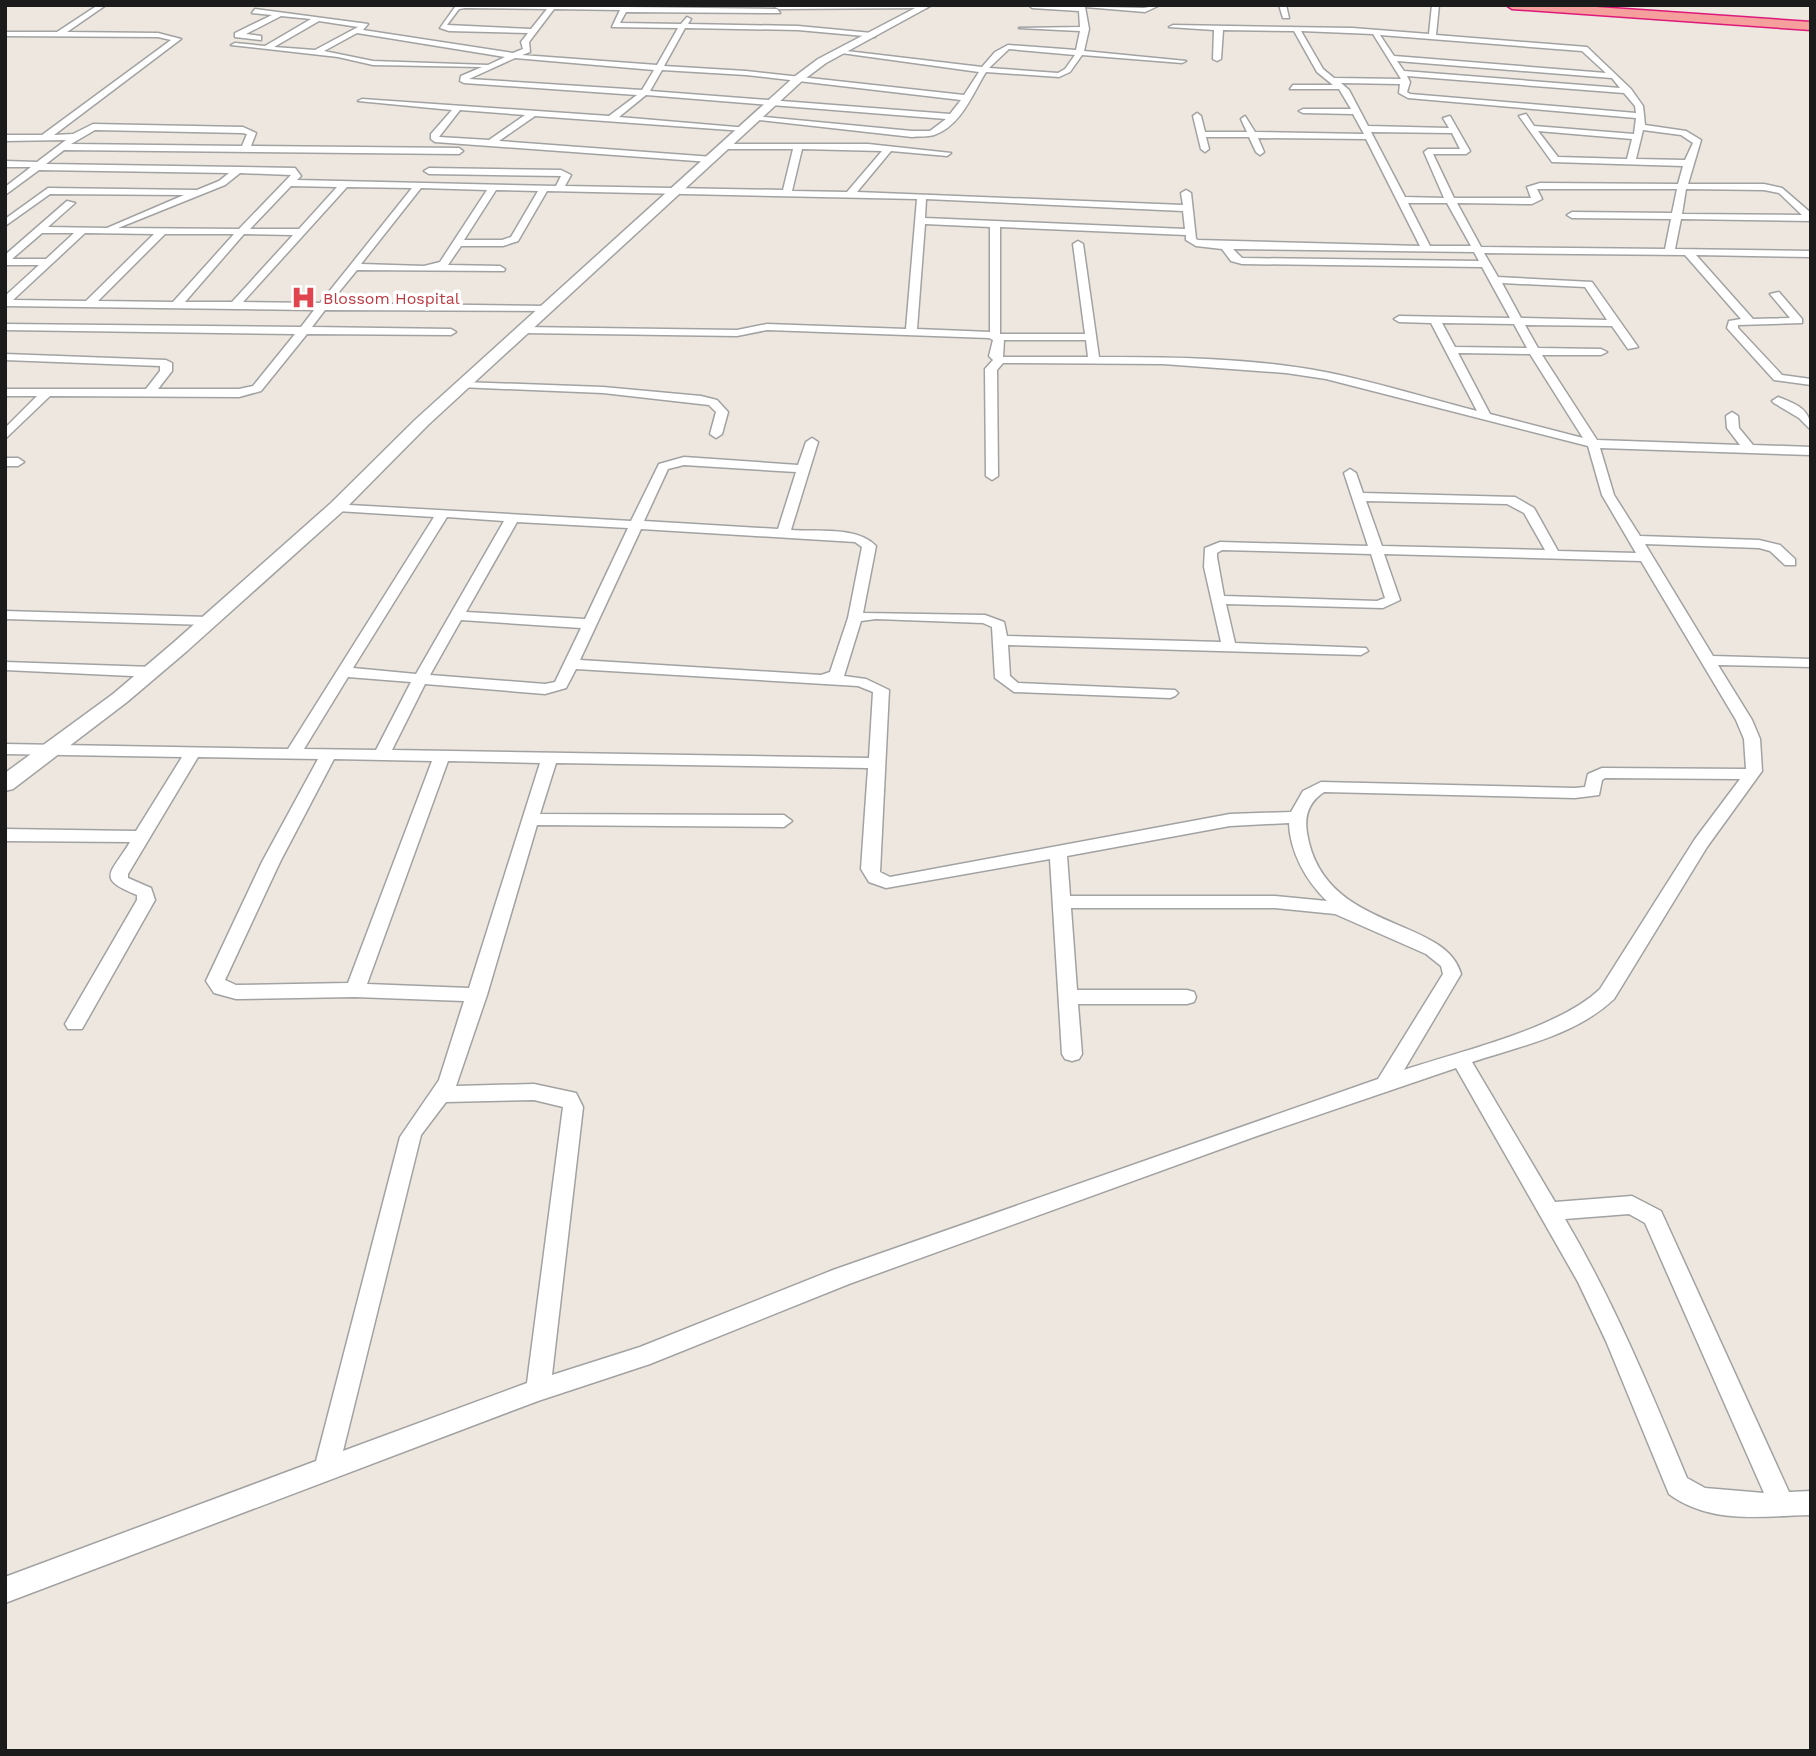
<svg xmlns="http://www.w3.org/2000/svg" width="1816" height="1756" viewBox="0 0 1816 1756" font-family="'Work Sans',sans-serif">
<rect width="100%" height="100%" fill="#ede7df"/>
<g fill="none" stroke-linecap="round" stroke-linejoin="round">
<defs>
<path id="minor" d="M98,5H106L67,32L158,33L181,39L54,135L73,134L93,124L243,127L256,133L251,146L459,148L463,151L459,154L64,150L46,164L295,168L301,176L297,180L556,186L561,176L429,174L424,171L429,168L561,170L571,175L565,186L783,190L793,149H724L721,144H868L951,153L947,156L891,151L857,192L1183,205L1181,193L1186,190L1191,193L1196,239L1198,240L1420,246L1366,139L1258,138L1264,152L1260,155L1256,152L1249,137H1206L1209,149L1205,152L1201,149L1193,116L1197,113L1201,116L1205,132H1247L1241,119L1245,116L1255,132L1364,134L1353,114L1303,113L1299,111L1303,109H1351L1339,89H1290L1293,85H1333L1317,72L1294,31L1223,30L1221,59L1217,61L1213,59L1214,30L1169,27L1173,25L1352,28L1429,34L1432,5H1439L1436,35L1587,47L1631,89L1643,106L1645,125L1686,131L1701,140L1688,184H1764L1782,188L1811,213V221L1681,219L1675,249L1811,251V257L1696,255L1753,319L1790,318L1770,294L1779,292L1802,319V323L1738,325V328L1782,375L1811,379V385L1774,380L1727,328L1729,321L1741,319L1685,255L1484,253L1498,277L1592,282L1638,347L1628,349L1612,326L1525,325L1538,348L1601,349L1607,352L1601,355H1542L1597,440L1740,445L1727,428L1726,416L1732,412L1738,416L1739,428L1753,445L1811,447V455L1600,448L1614,495L1640,536L1759,540L1780,545L1795,559V565H1785L1770,551L1759,548L1645,544L1713,656L1811,659V667L1718,665L1752,720L1760,739L1762,771L1707,847L1614,999C1576,1035 1521,1046 1472,1062L1555,1202L1632,1196L1661,1211L1789,1492L1811,1491V1515C1762,1516 1711,1525 1669,1494L1606,1341L1578,1282L1456,1068L1254,1137L849,1284L650,1364L538,1401L5,1603V1577L316,1461L400,1137L439,1080L464,1001L355,997L236,999L214,993L206,981L262,862L318,759L198,757L128,874V878L151,888L155,900L82,1029H68L65,1024L137,900V895C96,878 110,875 130,842L5,841V829L136,831L182,757L5,754V744L288,749L434,517L337,511L330,507L332,504L631,521L659,464L684,457L798,465L806,442L812,438L818,442L791,530C816,532 857,526 876,546L863,613L985,615L1004,622L1007,636L1221,642L1204,567L1205,548L1220,542L1368,546L1344,473L1350,469L1356,473L1363,493L1515,497L1534,508L1558,551L1636,553L1602,495L1588,446L1326,379L1286,373L1163,364L1003,363L997,370L998,476L992,480L986,476L985,369L993,360L989,356L993,340L989,338L767,330L737,336L523,333L518,330L523,327L737,330L767,324L906,329L917,199L547,191L518,241L503,246H461L448,265L500,266L505,269L504,271L357,270L330,303L546,306L551,309L550,311L325,310L312,327L451,329L456,332L451,335L307,334L261,391L239,397L50,396L5,439V428L37,396H5V389H146L160,371V366L5,360V354L166,360L172,363V371L158,389H239L253,386L295,334L5,330V324L301,327L314,310L5,306V296L39,265H5V255L67,201L75,203L48,227L107,228L184,195L50,194L5,226V219L48,188L197,190L219,181L229,173L39,170L5,195V187L31,167H5V161L37,162L66,140L5,141V135H42L171,40L158,37L5,36V32H57ZM1301,31L1373,34L1401,79L1334,78L1323,69ZM1380,35L1582,51L1606,73L1394,56ZM1397,61L1612,78L1620,88L1404,71ZM1407,76L1624,93L1635,106L1636,113L1410,94L1407,92L1410,82ZM1341,83L1400,84L1399,93L1408,98L1636,118L1634,134L1534,126L1526,114L1519,116L1552,162L1683,166L1678,184L1540,183L1527,187L1531,198H1454L1433,154H1466L1470,151L1450,116L1443,118L1449,128L1368,126L1349,90ZM95,130L242,133L247,134L242,146L71,144ZM1643,130L1681,135L1693,143L1685,160L1636,159ZM1538,131L1632,139L1627,159L1558,157ZM1371,132L1452,133L1460,149H1428L1424,152L1444,198L1405,197ZM802,149L882,151L847,192L792,191ZM240,173L291,175L239,229L118,228L225,185ZM291,186L337,187L299,229H250ZM347,187L412,188L320,303L243,302ZM421,188L487,190L440,262L424,266L361,264ZM1537,189H1677L1672,213L1572,212L1567,215L1572,218L1671,219L1665,249L1481,247L1457,203L1532,204L1542,199ZM1686,189L1764,190L1779,193L1802,215L1682,214ZM496,190L538,191L511,237L502,240H464ZM926,199L1183,211L1185,229L925,218ZM1408,203H1447L1471,246H1430ZM925,224L990,227V332L917,329ZM1000,227L1186,235V240L1196,246L1222,249L1231,261L1242,264L1482,267L1510,318L1399,316L1394,319L1399,322L1431,323L1477,411C1426,398 1376,382 1325,372C1251,358 1174,357 1099,357L1083,244L1078,241L1073,244L1085,334H1000ZM42,233H74L46,259H12ZM85,233L154,234L86,301L13,300ZM165,234H234L173,302L98,301ZM244,234L293,235L232,302H185ZM1233,249L1474,252L1479,261L1242,258ZM1502,283L1585,287L1607,320L1521,318ZM1442,323L1514,324L1527,348L1455,347ZM1004,340H1086L1088,357H1003ZM1458,353L1530,354L1583,438L1490,414ZM684,465L796,472L778,529L644,521L668,469ZM1366,501L1507,504L1524,513L1545,550L1382,546ZM447,517L504,521L416,674L353,668ZM517,522L628,528L585,619L466,612ZM641,529L855,542L862,547L848,618L830,672L821,675L580,660ZM1222,550L1371,554L1385,598L1377,601L1224,596L1217,557V553ZM1384,554L1641,561L1736,720L1744,739L1746,769L1602,768L1588,774L1585,787L1575,788L1321,782L1303,791L1291,812L1230,814L890,877L880,872L889,690L866,679L844,676L861,621L876,619L983,623L992,627L995,678L1014,692L1170,698L1175,696L1178,693L1175,690L1018,683L1010,676L1008,645L1361,655L1368,651L1366,648L1235,643L1226,604L1383,608L1400,600ZM461,620L581,628L555,682L545,684L430,675ZM576,669L858,686L873,692L869,758L392,750L425,684L545,694L566,688ZM348,677L411,682L376,750L304,749ZM334,759L432,761L348,983L236,985L225,980L280,862ZM448,761L540,763L469,988L367,984ZM556,763L868,768L861,869L869,882L886,888L1050,859L1062,1054L1065,1059L1072,1061L1079,1059L1082,1054L1078,1004H1187L1194,1002L1196,997L1194,992L1187,990H1077L1071,908H1275L1335,914L1426,954L1441,966L1443,974L1378,1079L833,1270L640,1347L552,1375L583,1107L576,1093L534,1084L456,1086L487,995L537,825L784,827L792,821L784,815L540,814ZM1605,778L1740,779L1695,839L1600,989C1558,1029 1461,1051 1404,1070L1461,974C1445,915 1323,933 1307,833C1304,815 1309,802 1324,792L1575,798L1599,795L1602,780ZM1289,823C1290,852 1306,881 1327,901L1275,896H1070L1067,856L1230,826ZM534,1100L563,1107L527,1383L343,1451L421,1135L446,1102ZM1629,1214L1645,1223L1764,1493L1705,1488L1687,1478C1650,1389 1614,1302 1565,1219Z
M460,5L777,9L780,13L626,12L620,23L681,24L687,17L691,19L688,24L798,26L872,33L875,37L798,30L685,28L664,66L746,71L964,95L979,72L834,52L838,50L982,67L995,52L1008,45L1076,50L1080,31L1019,28L1080,27L1079,11L1032,8L1029,5L1144,8L1160,5L1145,12L1085,7L1089,29L1084,51L1186,61L1182,63L1082,55L1070,72L1059,77L986,72C973,93 961,126 934,135C928,137 919,136 912,137L750,119L754,116L912,131H930L946,119L646,95L619,117L748,128L744,131L535,116L499,141L713,157L710,162L435,142L431,139V134L452,110L358,101L362,99L609,116L637,95L464,83L460,81L461,76L482,67L373,65L338,57L231,45L235,43L265,46L311,19L281,16L246,34L261,36V40L235,37V33L272,15L252,13L255,9L368,24L363,30L513,53L523,49L521,42L528,33L449,31L440,28L455,7ZM465,8L547,9L531,29L447,25L459,9ZM554,9L620,10L612,27L678,28L657,65L522,55L530,52L529,42ZM319,21L358,27L315,50L274,47ZM357,33L505,57L488,65L373,61L324,51ZM1009,49L1075,55L1065,69L1058,73L989,68ZM515,58L654,70L642,90L469,79ZM662,70L746,75L961,100L950,114L650,91ZM460,110L525,115L489,140L439,137Z
M778,5L923,6L927,8L779,9L775,7Z
M1279,5H1286L1289,18H1283Z
M463,382L603,387L701,396L717,400L728,412L722,434L716,438L710,434L716,412L709,405L603,393L459,387L457,385Z
M1778,397C1796,404 1811,409 1811,430L1799,418L1774,403L1772,401Z
M5,458H18L24,462L18,466H5Z
M5,611L208,617L215,621L208,625L5,619Z
M5,662L153,667L161,672L153,677L5,670Z"/>
<path id="tertiary" d="M921,5H932L826,63L802,81L428,425L343,511L187,651L127,702L13,789L5,791V773L113,694L173,643L331,503L416,419L794,77L818,59Z"/>
<path id="trunk" d="M1506,5H1567L1811,22V30L1512,9Z"/>
</defs>
<use href="#minor" stroke="#a2a2a2" stroke-width="3"/>
<use href="#tertiary" stroke="#a2a2a2" stroke-width="3"/>
<use href="#trunk" stroke="#de197a" stroke-width="3"/>
<use href="#minor" fill="#fff" fill-rule="evenodd"/>
<use href="#tertiary" fill="#fff" fill-rule="evenodd"/>
<use href="#trunk" fill="#f5a09c" fill-rule="evenodd"/>
</g>
<defs>
<symbol id="hospital-bare" viewBox="-9 -9 18 18"><path d="M-5-5h3v3.5h4V-5h3V5h-3V1.5h-4V5h-3Z" fill="#e0444e" stroke="#fff" stroke-width="2.5" paint-order="stroke"/></symbol>
</defs>
<g fill-rule="evenodd">
<use href="#hospital-bare" x="286" y="280" width="35" height="35"/>
</g>
<g text-anchor="middle" dominant-baseline="central" stroke-width="7" stroke-linejoin="round" paint-order="stroke">
<g font-size="16" fill="#be3a42" stroke="#fff" text-anchor="start">
<text x="323" y="298">Blossom Hospital</text>
</g>
</g>
<rect width="1816" height="1756" fill="none" stroke="#1b1b1b" stroke-width="14"/>
</svg>
